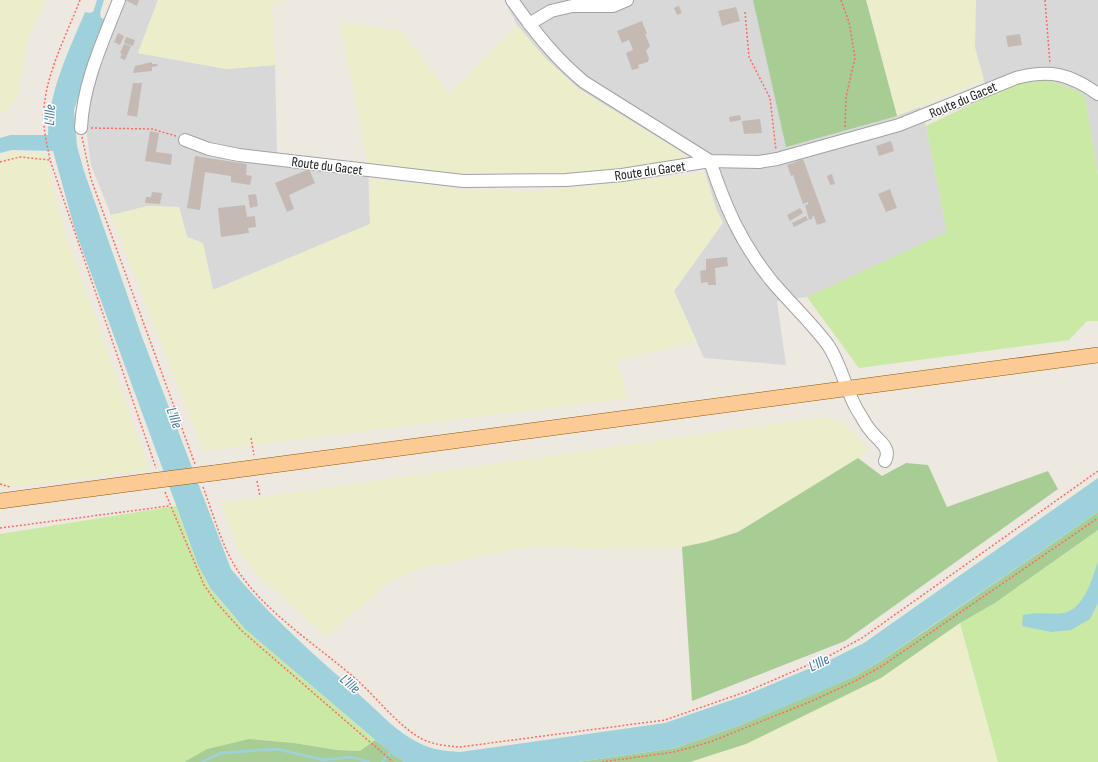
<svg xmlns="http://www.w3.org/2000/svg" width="1098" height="762" viewBox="0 0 1098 762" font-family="'Sofia Sans Condensed',sans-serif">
<rect width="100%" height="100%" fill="#ede8e0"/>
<path fill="#d9d8d8" d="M121,0H158L138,53L226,69L275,65L277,153L368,167L370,224L213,290L203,243L187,237L179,207L148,206L111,215L91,165L86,129L87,99Z
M504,0H866L897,116L920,107L926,126L947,232L807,297L777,301L786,365L704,358L674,291L723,223L716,209L703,165L579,89L545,58L517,25Z
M975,0H1098V175L1085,96H988L975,48Z"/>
<path fill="#ecedca" d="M0,0H46L29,35L18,96L8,110L0,114Z
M158,0H287L272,5L275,65L226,69L138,53Z
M866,0H976L975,48L984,80L897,116Z
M340,22L402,31L449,94L517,25L545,58L579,89L686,155L680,161L592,173L502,176L368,167Z
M13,152L45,154L65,232L150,470L0,488V157Z
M705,173L716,209L723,222L674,291L697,342L617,360L628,398L203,451L111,215L148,206L179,207L187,237L203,243L213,290L370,224L369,179L472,190L535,191Z
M823,417L846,424L870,451L738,532L706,542L663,550L528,547L418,569L388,583L326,637L260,577L238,551L221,503Z
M960,623L998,762H690L746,744L881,678Z"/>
<path fill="#c9e9a4" d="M1044,79L1073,89L1085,96L1098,175V321H1087L1069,340L859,368L807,297L947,232L926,126L1016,83Z
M176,506L198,565L211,589L224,605L245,629L375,740L360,751L337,750L294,743L249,739L207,749L184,762H0V534Z
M1098,530V762H998L960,623L995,603Z"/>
<path fill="#a7cd94" d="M753,0H866L897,116L786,147Z
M858,458L882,476L906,463L928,465L947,507L1048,471L1058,489L845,641L692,701L682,547L706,542L738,532Z
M1098,512V530L995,603L960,623L881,678L746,744L690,762H578L675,748L738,726L853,677L879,662L925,631Z
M249,739L294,743L337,750L360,751L375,740L404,762H184L207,749Z"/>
<path fill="#9fd1dc" d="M97,0H104L100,13L101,18L105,19L74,110L77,146L84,171L142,337L231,569C270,617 318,658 364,699C381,714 398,733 419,743C432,750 446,751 460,752L665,723L746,695L832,659L864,643L1098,478V512L879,662L853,677L810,696L738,726L675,748L578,762H404L393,755L245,629L211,589L198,565L75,230L53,151L12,150L0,153V138L10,135H48C49,90 68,53 85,12L89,13L93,12Z
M1098,561V603L1090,619L1071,630L1051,632L1022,626L1023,615C1038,611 1049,615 1063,613C1084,610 1093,577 1098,561Z"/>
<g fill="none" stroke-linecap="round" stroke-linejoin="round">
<path stroke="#9fd1dc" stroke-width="2.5" d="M202,762L221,753L276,749L324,760L351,757L369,762
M382,762L392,751"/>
</g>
<path fill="#c4bab3" d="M125,0H139L137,6Z
M679,6L682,13L677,15L674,8Z
M736,7L740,21L722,26L718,11Z
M642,21L647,34H645L650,46L646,51L649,58L648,62L638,65L639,68L632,70L626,53L633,50L629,40L622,43L617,31Z
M118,33L124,36L120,45L114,42Z
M1020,34L1022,45L1008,47L1006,36Z
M126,37L135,40L133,46L124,43Z
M124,44L131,46L125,60L120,58L122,54L120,53Z
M152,62V64H157L158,66L152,67V71L133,73L135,66Z
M133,83H142L137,117L127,115Z
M740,115L741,120L730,122L729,117Z
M760,119L762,133L744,134L742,121Z
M150,131L159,133L156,152L172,154L171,165L145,161Z
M891,141L894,151L879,156L876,146Z
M195,156L247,164L246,175L252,176L250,185L231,182V176L205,172L200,210L187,208Z
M803,159L826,222L817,225L814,216H812L813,218L809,220L805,205L808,204V202L803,204L795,181L793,175L791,176L787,165Z
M309,169L315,183L289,195L294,209L287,212L275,183Z
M832,174L835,184L830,185L827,176Z
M890,189L897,208L886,212L878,194Z
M152,192L162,193L160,204L145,203L146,197H151Z
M256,194L258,206L250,208L248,195Z
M245,205L247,217L255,216L256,227L248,228L249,233L221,237L218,208Z
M800,208L803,213L790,221L787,215Z
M806,216L808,220L794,227L792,223Z
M727,257L728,266L715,268L716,285H708V282L701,283L700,271L706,270V259Z"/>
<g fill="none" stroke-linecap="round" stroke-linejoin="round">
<defs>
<path id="minor" d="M512,0C534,31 555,58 584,82L710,161C725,206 740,241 770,279C789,302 810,321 828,345C843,367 846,395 861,416C864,421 867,427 871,431C878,441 892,447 885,461
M529,24L551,11L572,6H613L627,0
M81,128C83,83 103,41 119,0
M185,140L209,149L239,155L463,181L566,180L622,175L710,161L759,162L777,159L899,125L1016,78C1050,69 1070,74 1098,94"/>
<path id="major" d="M214,473L1098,355
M0,501L143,482"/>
</defs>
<use href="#minor" stroke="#a2a2a2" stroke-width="14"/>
<use href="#major" stroke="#925a00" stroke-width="16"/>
<path stroke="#fb6b63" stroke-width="1.5" stroke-dasharray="2 2" stroke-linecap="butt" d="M80,0C67,34 47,71 44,108C42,126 47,144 50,160L156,468
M841,0L849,22L855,58L846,97L845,128
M1045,0L1050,64
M745,12L749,57L770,98L776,150
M91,128L152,129L176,136
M82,137L91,179L195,464
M0,162L20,157L50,160
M251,438L254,455
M257,481L260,496
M0,484L10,487
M203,487C213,513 221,544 236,568C265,613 317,645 357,680C377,698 398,726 422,739C434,745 448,746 460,747L665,720L748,691L829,656L862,638L1098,471
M165,492L204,585L216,602L242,631L393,762
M0,528L169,506
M602,762L674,752L710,742L812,701L855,681L882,666L1098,518"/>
<use href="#minor" stroke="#fff" stroke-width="12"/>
<use href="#major" stroke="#fccb95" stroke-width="15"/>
<defs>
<path id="major-bridge" d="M143,482L214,473"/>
</defs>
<use href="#major-bridge" stroke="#925a00" stroke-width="16" stroke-linecap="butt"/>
<use href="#major-bridge" stroke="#fccb95" stroke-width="15"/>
</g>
<g text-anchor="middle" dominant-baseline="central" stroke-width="3" stroke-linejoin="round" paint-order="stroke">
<g font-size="14" fill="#1b1b1b" stroke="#fff">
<text transform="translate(963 100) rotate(-23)">Route du Gacet</text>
<text transform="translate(327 166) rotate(7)">Route du Gacet</text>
<text transform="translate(650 171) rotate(-8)">Route du Gacet</text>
</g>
<g font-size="15" font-style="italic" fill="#4479a2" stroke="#fff">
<text transform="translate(50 115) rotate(-87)">L'Ille</text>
<text transform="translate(174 418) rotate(70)">L'Ille</text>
<text transform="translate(819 663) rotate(-26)">L'Ille</text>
<text transform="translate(350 684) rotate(41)">L'Ille</text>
</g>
</g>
</svg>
